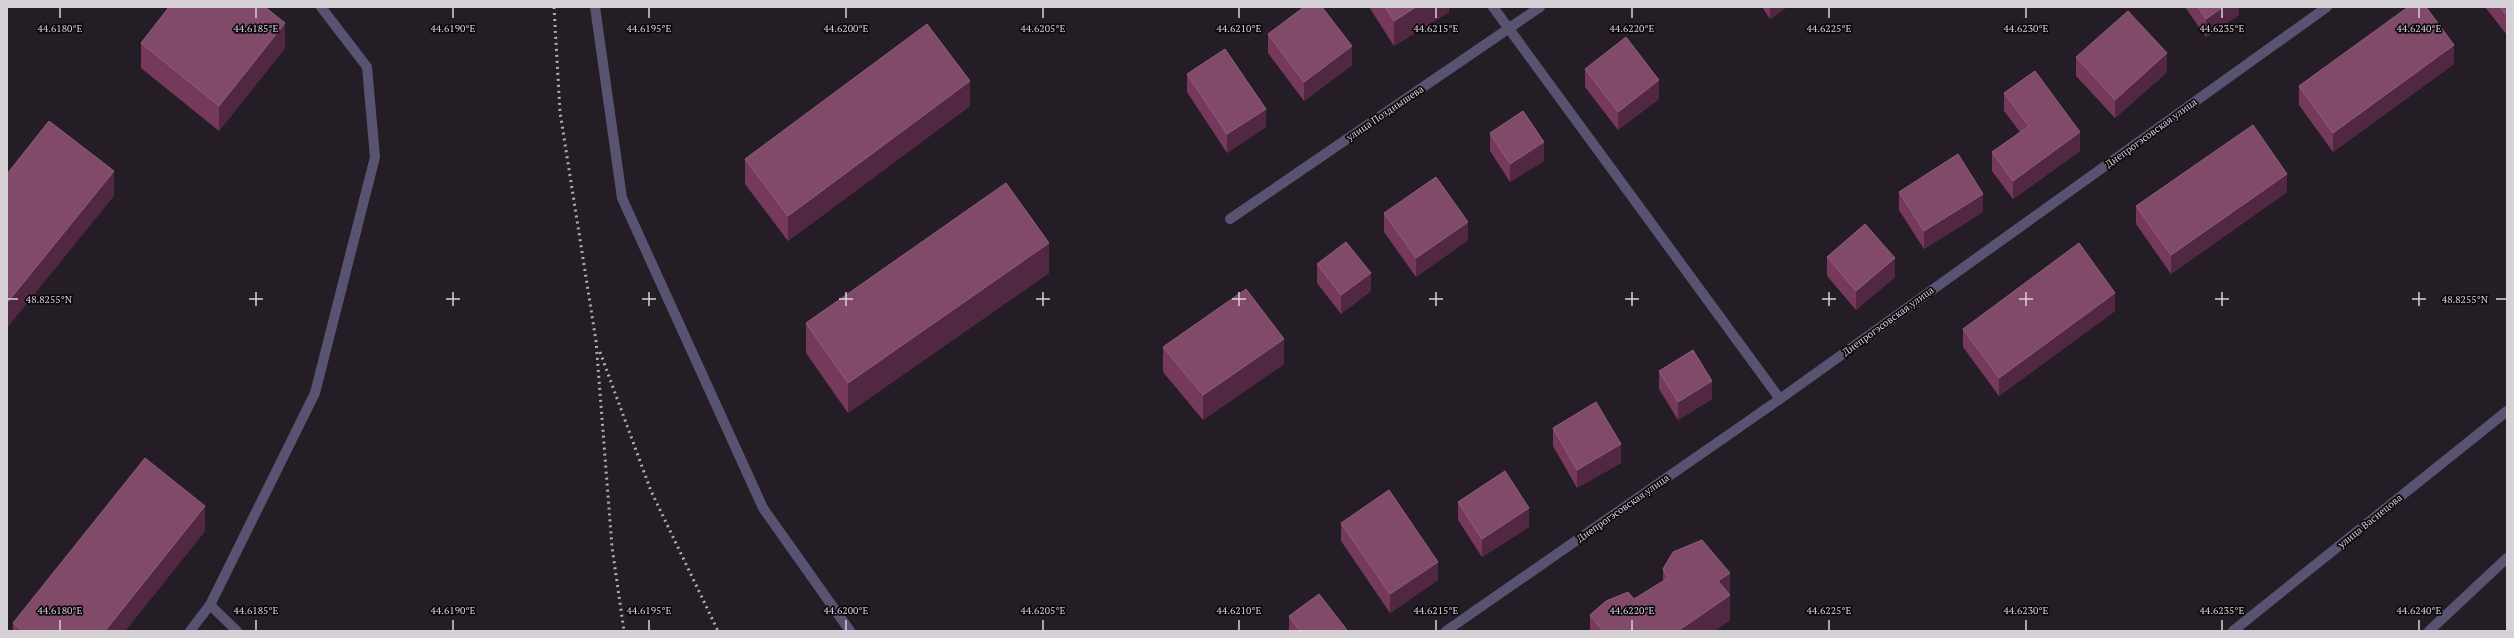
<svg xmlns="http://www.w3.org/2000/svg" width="2514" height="638" viewBox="0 0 2514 638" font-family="'PT Serif',serif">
<rect width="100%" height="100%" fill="#241d26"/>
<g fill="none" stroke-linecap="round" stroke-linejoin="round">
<path stroke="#585370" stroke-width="10" d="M190,631L210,605L315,393L375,157L367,67L321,7
M2429,631L2507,558"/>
<path stroke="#585370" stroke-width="10" d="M595,7L622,198L763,508L850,631
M1493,7L1780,399
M1230,219L1540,7
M210,605L237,631
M1446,631L1780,399L2327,7
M2233,631L2507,411"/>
<path stroke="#b1acb2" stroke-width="3" stroke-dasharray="2 4" stroke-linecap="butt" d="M554,7L560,112L596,341L612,547L624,631
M600,352L651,491L718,631"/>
</g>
<path fill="#76395c" d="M1369,7H1449V12L1394,46Z
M1762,7H1787L1770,19Z
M2185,7H2239V15L2206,37Z
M2485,7H2507V35Z
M1268,34L1352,65L1304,101L1268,53Z
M141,43L285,48L219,131L141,68Z
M2076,57L2167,72L2115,118L2076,76Z
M2454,64L2333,152L2299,105V86Z
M1585,69L1659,99L1618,130L1585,87Z
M1187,74L1266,127L1227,153L1187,92Z
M2004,93L2080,151L2013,199L1992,171V152L2020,132L2004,111Z
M970,106L788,241L745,184V159Z
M1490,133L1544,161L1510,182L1490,151Z
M1899,192L1983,212L1924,249L1899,210Z
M2287,192L2171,274L2136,224V206Z
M1384,213L1468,240L1416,277L1384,232Z
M1827,257L1895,277L1856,310L1827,276Z
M1317,264L1371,291L1341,314L1317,283Z
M1049,273L848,413L806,353V323Z
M2115,311L1999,396L1963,347V329Z
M1163,347L1284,364L1203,420L1163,372Z
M1659,371L1712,399L1678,420L1659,389Z
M1553,428L1621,463L1577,488L1553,446Z
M1458,502L1529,527L1482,557L1458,520Z
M1341,523L1438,580L1390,613L1341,541Z
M205,531L125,631H13V623Z
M1663,569L1730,620L1715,631H1590V615L1634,599L1663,581Z
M1289,616L1347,631H1289Z"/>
<path fill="#512741" d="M1416,7H1449V12L1394,46V21Z
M1770,7H1787L1770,19Z
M2223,7H2239V15L2206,37V19Z
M285,23V48L219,131V106Z
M2454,45V64L2333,152V133Z
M1352,46V65L1304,101V82Z
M2167,53V72L2115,118V100Z
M1659,80V99L1618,130V112Z
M970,81V106L788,241V216Z
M1266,109V127L1227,153V134Z
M2080,132V151L2013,199V181Z
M1544,142V161L1510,182V164Z
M114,171V196L7,328V303Z
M2287,174V192L2171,274V255Z
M1983,194V212L1924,249V231Z
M1468,222V240L1416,277V258Z
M1049,243V273L848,413V383Z
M1895,258V277L1856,310V291Z
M1371,273V291L1341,314V295Z
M2115,293V311L1999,396V378Z
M1284,339V364L1203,420V395Z
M1712,381V399L1678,420V402Z
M1621,444V463L1577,488V470Z
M205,506V531L125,631H105Z
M1529,508V527L1482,557V539Z
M1438,562V580L1390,613V594Z
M1730,573V620L1715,631H1678L1718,581Z"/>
<path fill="#814a69" stroke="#8e5f7b" d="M169,7H265L285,23L219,106L141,43Z
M1304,7H1322L1352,46L1304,82L1268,34Z
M1385,7H1416L1394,21Z
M2198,7H2223L2206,19Z
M2408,7H2426L2454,45L2333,133L2299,86Z
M2500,7H2507V16Z
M2128,11L2167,53L2115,100L2076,57Z
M927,24L970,81L788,216L745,159Z
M1626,37L1659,80L1618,112L1585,69Z
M1225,49L1266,109L1227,134L1187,74Z
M2035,71L2080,132L2013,181L1992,152L2029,126L2004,93Z
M1523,111L1544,142L1510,164L1490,133Z
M49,121L114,171L7,303V174Z
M2253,125L2287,174L2171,255L2136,206Z
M1958,154L1983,194L1924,231L1899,192Z
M1436,177L1468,222L1416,258L1384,213Z
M1006,183L1049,243L848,383L806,323Z
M1865,224L1895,258L1856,291L1827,257Z
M1346,242L1371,273L1341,295L1317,264Z
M2079,243L2115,293L1999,378L1963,329Z
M1246,289L1284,339L1203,395L1163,347Z
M1693,350L1712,381L1678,402L1659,371Z
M1596,402L1621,444L1577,470L1553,428Z
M145,458L205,506L105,631H23L13,623Z
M1505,471L1529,508L1482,539L1458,502Z
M1389,490L1438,562L1390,594L1341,523Z
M1702,540L1730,573L1718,581L1730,595L1678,631H1603L1590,615L1606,601L1628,592L1634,599L1668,578L1663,569L1673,552Z
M1319,594L1347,630V631H1300L1289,616Z"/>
<path fill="none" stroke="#d6d1d7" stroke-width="1.5" d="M60,8V18M256,8V18M453,8V18M649,8V18M846,8V18M1043,8V18M1239,8V18M1436,8V18M1632,8V18M1829,8V18M2026,8V18M2222,8V18M2419,8V18M256,292V306M453,292V306M649,292V306M846,292V306M1043,292V306M1239,292V306M1436,292V306M1632,292V306M1829,292V306M2026,292V306M2222,292V306M2419,292V306M8,299H18M249,299H263M446,299H460M642,299H656M839,299H853M1036,299H1050M1232,299H1246M1429,299H1443M1625,299H1639M1822,299H1836M2019,299H2033M2215,299H2229M2412,299H2426M2496,299H2506M60,620V630M256,620V630M453,620V630M649,620V630M846,620V630M1043,620V630M1239,620V630M1436,620V630M1632,620V630M1829,620V630M2026,620V630M2222,620V630M2419,620V630"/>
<g text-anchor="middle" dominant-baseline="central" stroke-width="3.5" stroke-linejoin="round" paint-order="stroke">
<g font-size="10" fill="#d6d1d7" stroke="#0c080c">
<text transform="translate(1385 113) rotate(-34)">улица Позднышева</text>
<text transform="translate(2151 133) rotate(-36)">Днепрогэсовская улица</text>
<text transform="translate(1888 321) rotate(-36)">Днепрогэсовская улица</text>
<text transform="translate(1623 508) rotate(-35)">Днепрогэсовская улица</text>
<text transform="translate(2370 521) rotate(-39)">улица Васнецова</text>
</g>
</g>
<g font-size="10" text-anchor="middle" fill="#d6d1d7" stroke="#0c080c" stroke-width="3.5" stroke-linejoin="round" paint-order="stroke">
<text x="60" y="32">44.6180°E</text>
<text x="256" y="32">44.6185°E</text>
<text x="453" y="32">44.6190°E</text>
<text x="649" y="32">44.6195°E</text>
<text x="846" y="32">44.6200°E</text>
<text x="1043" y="32">44.6205°E</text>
<text x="1239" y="32">44.6210°E</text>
<text x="1436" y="32">44.6215°E</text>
<text x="1632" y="32">44.6220°E</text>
<text x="1829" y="32">44.6225°E</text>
<text x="2026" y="32">44.6230°E</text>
<text x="2222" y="32">44.6235°E</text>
<text x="2419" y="32">44.6240°E</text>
<text x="49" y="303">48.8255°N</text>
<text x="2465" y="303">48.8255°N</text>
<text x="60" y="614">44.6180°E</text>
<text x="256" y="614">44.6185°E</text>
<text x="453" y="614">44.6190°E</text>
<text x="649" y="614">44.6195°E</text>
<text x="846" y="614">44.6200°E</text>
<text x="1043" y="614">44.6205°E</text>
<text x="1239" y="614">44.6210°E</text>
<text x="1436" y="614">44.6215°E</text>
<text x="1632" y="614">44.6220°E</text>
<text x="1829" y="614">44.6225°E</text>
<text x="2026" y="614">44.6230°E</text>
<text x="2222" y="614">44.6235°E</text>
<text x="2419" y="614">44.6240°E</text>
</g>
<rect width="2514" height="638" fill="none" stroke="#d6d1d7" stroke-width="16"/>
</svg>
